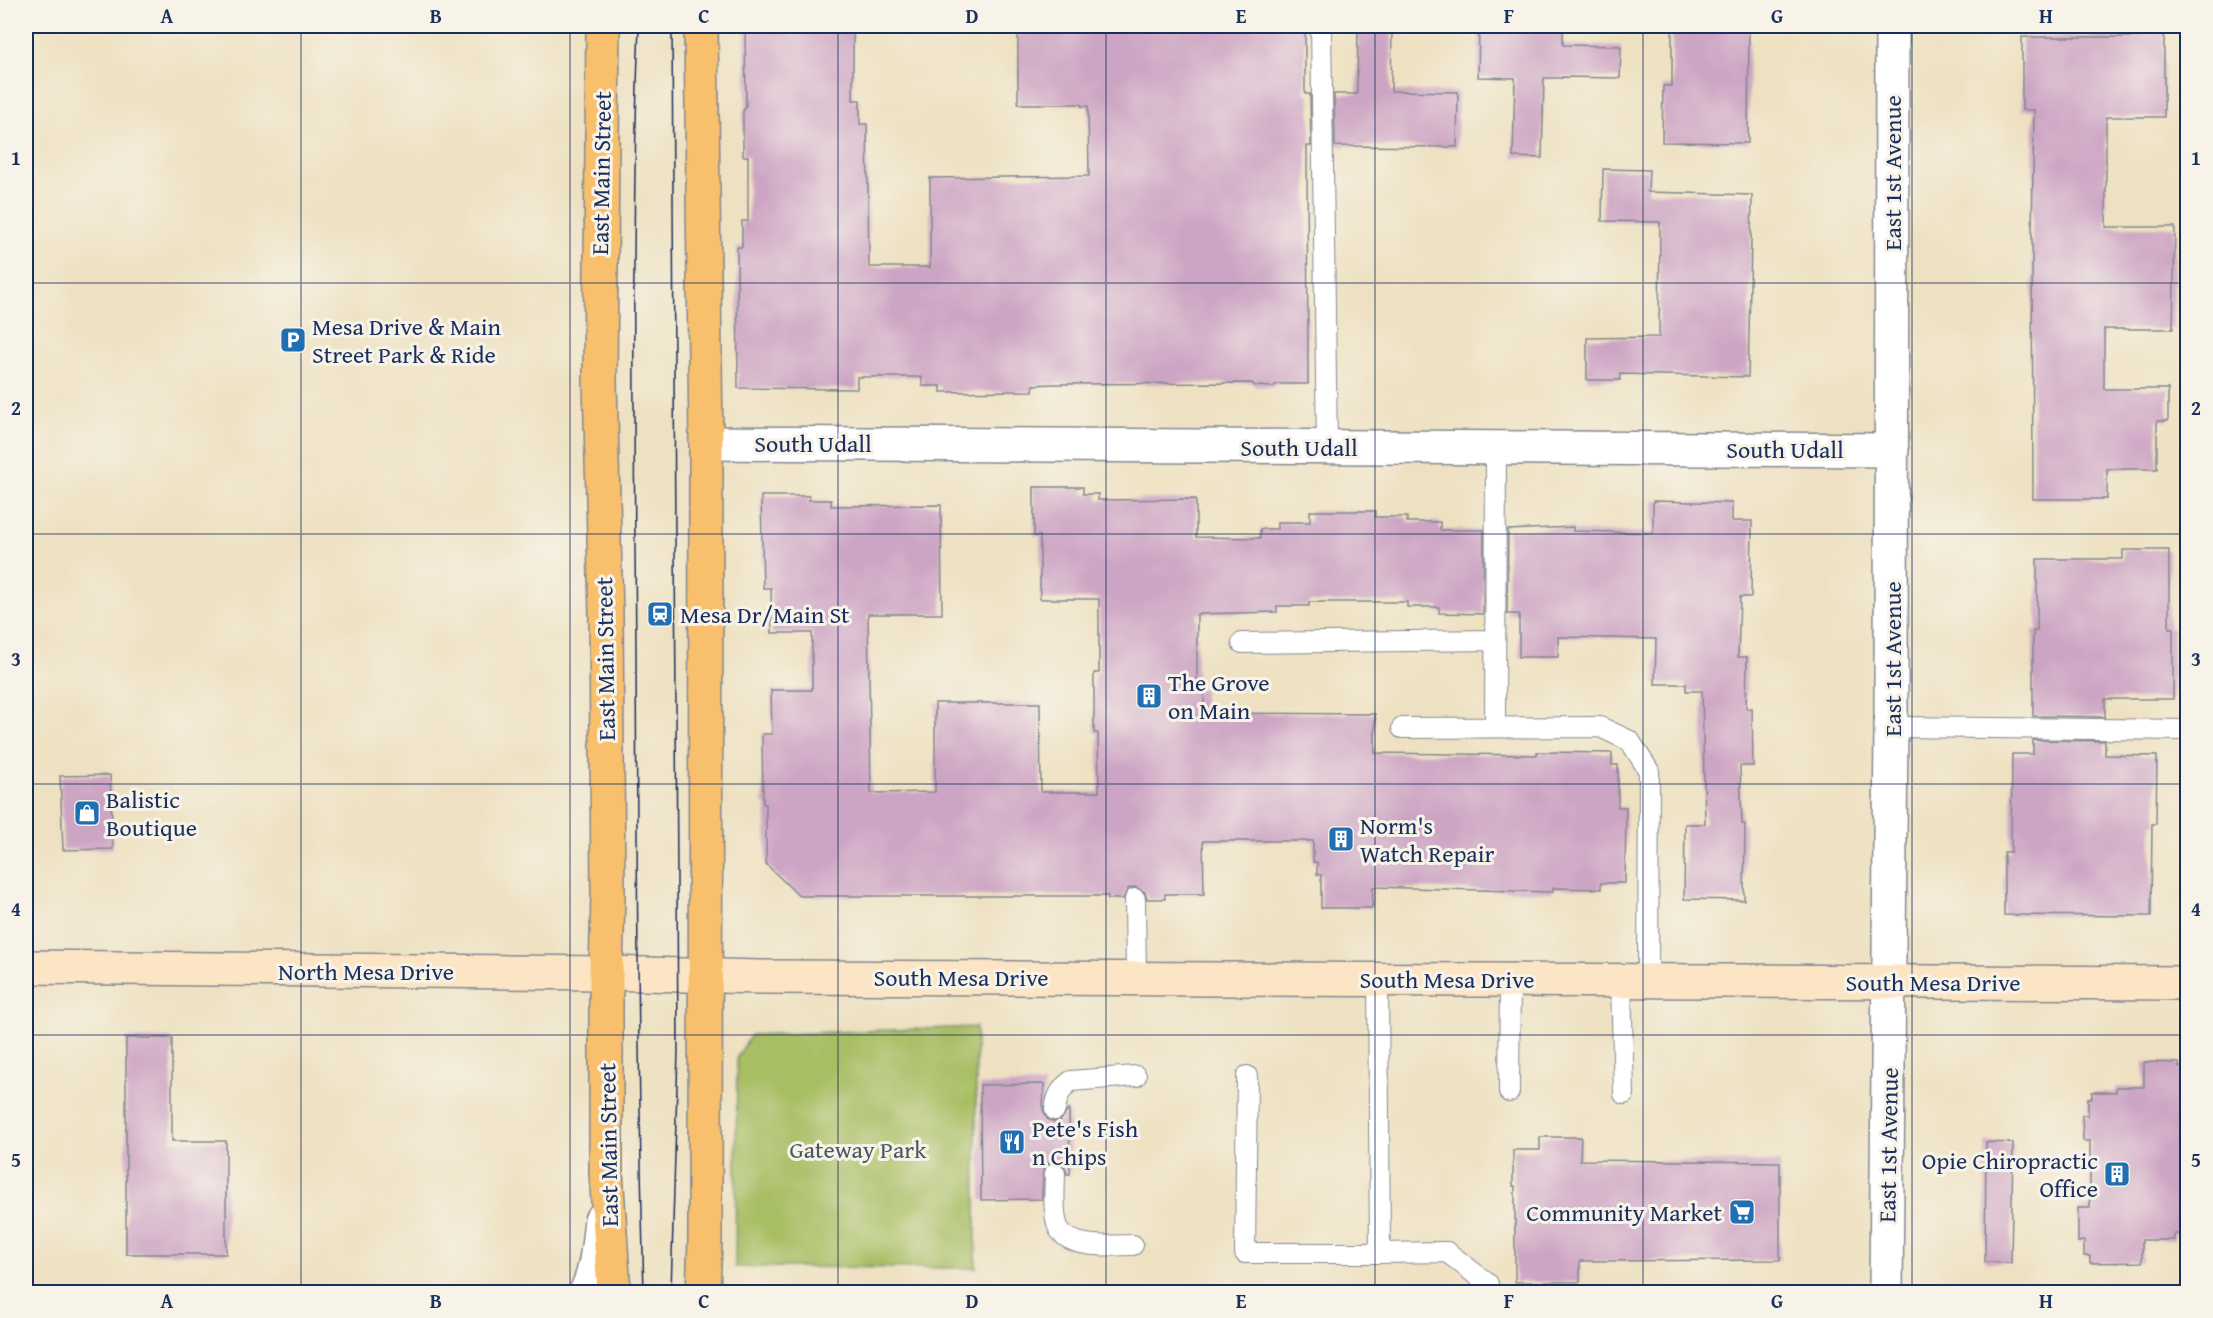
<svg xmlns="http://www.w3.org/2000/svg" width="2213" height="1318" viewBox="0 0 2213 1318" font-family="'Gentium Book Plus',serif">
<rect width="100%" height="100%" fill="#f7f3e8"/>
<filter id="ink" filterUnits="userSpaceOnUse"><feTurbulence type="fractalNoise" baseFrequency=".0167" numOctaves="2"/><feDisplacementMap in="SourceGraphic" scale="12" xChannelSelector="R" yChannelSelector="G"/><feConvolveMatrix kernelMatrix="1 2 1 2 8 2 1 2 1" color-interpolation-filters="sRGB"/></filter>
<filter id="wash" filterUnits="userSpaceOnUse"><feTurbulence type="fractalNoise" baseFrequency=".008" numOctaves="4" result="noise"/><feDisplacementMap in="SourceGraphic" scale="24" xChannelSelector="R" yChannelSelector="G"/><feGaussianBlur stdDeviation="1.35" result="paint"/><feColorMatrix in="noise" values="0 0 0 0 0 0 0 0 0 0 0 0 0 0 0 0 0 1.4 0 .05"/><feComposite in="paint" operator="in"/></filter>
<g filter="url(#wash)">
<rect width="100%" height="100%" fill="#eee1c1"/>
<path fill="#a8be63" stroke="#627660" stroke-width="1.5" d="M976,1027V1268L735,1267L737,1057L751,1035Z"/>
<g id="blocks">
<path fill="#cda5c4" d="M752,26H853V100H860V124H867L869,267H930V178L1089,176L1088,106H1081V104H1018V26H1305V94H1310L1311,146H1307L1308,384H1277L1273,387L1255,386L1252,383L1052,384L1033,385V391L941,392V386H922V377H857V389L738,388L737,247H742V221H748V156H743V111L746,107L745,28L752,27Z
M1358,26H1392L1391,91L1458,92L1457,147L1335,146L1334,94H1357Z
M1479,26H1563V45L1621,46L1620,78L1562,77V78H1544L1542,158L1513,157L1515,78L1478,77Z
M1672,26H1749L1748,143L1662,142L1663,86H1672Z
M2138,26H2164V117H2106V227H2175L2173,329H2104V389H2168V421H2157V469H2107V499H2033L2032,234L2034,110H2022V37H2138Z
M1603,169L1649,170L1648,192L1752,195L1748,377L1620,374V380H1587V338L1659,337L1660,222L1602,221Z
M1034,487H1083V494H1098V500L1196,499V537L1260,538V529H1277V522H1310V511H1375V517H1407V522H1440V530H1484L1483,614L1439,613V607H1407V602H1309V606H1277V612L1197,614V689H1204V713L1375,714V753L1537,755V752L1612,753V765H1618V807H1626L1625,883H1601V889L1553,888V892L1373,887L1372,908H1321V875H1317V862H1313V841H1203L1204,894H1165V899H1147L1145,892L1135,887L1128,889L1123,899H1108V896H799L766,864V804H763L762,734H772L771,690H812V633H772L771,588H763L761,496H809V500H831V506L941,505L942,614H868L871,793L935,792V703H1040L1041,792H1099L1098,733H1094V673H1099V599H1040V536H1034Z
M1653,501L1732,503V521H1752L1751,597H1740L1738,657H1747L1746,709L1752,708L1753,766H1740L1742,824H1745L1744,900L1684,899L1685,824H1705L1702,691H1686V684H1655L1656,639L1558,637V657H1519V614H1507L1508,530L1573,527V531L1653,533Z
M2123,550H2169V628H2173V699H2105V717L2033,716V631H2037V559H2123Z
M2033,740L2105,741V755L2157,756L2156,824H2152L2151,916L2004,915V852H2011L2012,754H2033Z
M110,775L113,849L63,850L60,776Z
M126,1038H172V1141H226V1254H126Z
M2144,1062L2179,1063V1067H2187V1234H2174V1240H2142V1262L2090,1263V1256H2084V1241L2078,1242V1208H2090V1141H2083L2082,1115H2088V1098H2092V1092H2116V1087H2144Z
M1044,1084L1043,1109L1047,1119L1054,1122L1060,1121L1069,1109L1070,1174H1067L1066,1168L1061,1162H1050L1045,1166L1043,1172L1042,1199L981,1200L980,1085Z
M1540,1137H1581L1580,1160L1780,1162V1260L1580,1261V1282H1515V1186H1513V1150H1540Z
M1986,1142L2013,1143L2011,1263L1985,1262Z"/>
</g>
</g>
<g filter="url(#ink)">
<use href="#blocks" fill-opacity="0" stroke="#848890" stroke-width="1.5"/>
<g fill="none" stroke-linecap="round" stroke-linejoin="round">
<defs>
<path id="lane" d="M1321,26L1327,447
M1242,643L1495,640
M1495,727L1496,449
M1891,727L2188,730
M1402,728L1600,727L1630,741L1649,771L1648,980
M1135,899L1136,978
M1378,979L1380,1253L1447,1252L1488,1284
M1621,980L1624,1094
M1247,1076L1245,1253H1380
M1509,1092L1510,980
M1055,1110C1057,1097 1060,1089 1071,1081L1136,1076
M1055,1173C1055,1187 1052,1216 1059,1229C1071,1250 1113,1245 1133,1245"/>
<path id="street" d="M706,443L1892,450
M586,1292C597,1270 598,1246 601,1220
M1886,1292L1891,727L1892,26"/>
<path id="secondary" d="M26,967L606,973L760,977L2188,983"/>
<path id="primary" d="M603,26L600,381L606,615L608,894L606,973V1171L614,1292
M701,26L706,443L705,1241L703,1292"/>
</defs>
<use href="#lane" stroke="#848890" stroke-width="22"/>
<use href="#street" stroke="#848890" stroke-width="36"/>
<use href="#secondary" stroke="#848890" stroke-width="36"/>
<use href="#primary" stroke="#848890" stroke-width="36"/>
<use href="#lane" stroke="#fff" stroke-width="20"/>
<use href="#street" stroke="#fff" stroke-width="33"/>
<use href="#secondary" stroke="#fce5c4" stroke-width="33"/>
<use href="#primary" stroke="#f8bf6c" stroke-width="33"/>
<path stroke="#1b2f5e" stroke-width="1.5" d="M639,26C631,233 634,441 636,649C637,864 638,1078 644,1292
M671,1292L678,1051L672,26"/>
</g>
</g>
<path fill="none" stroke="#1b2f5e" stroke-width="1.5" stroke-opacity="0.55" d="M301,26V1292M570,26V1292M838,26V1292M1106,26V1292M1375,26V1292M1643,26V1292M1912,26V1292M26,283H2188M26,534H2188M26,784H2188M26,1035H2188"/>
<defs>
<symbol id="parking-square" viewBox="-11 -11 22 22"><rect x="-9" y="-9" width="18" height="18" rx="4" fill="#1f6fb2" stroke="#f7f3e8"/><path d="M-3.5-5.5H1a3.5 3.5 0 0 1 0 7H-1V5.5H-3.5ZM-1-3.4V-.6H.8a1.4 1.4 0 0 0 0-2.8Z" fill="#fff"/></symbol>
<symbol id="station-square" viewBox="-11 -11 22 22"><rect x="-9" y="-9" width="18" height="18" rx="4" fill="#1f6fb2" stroke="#f7f3e8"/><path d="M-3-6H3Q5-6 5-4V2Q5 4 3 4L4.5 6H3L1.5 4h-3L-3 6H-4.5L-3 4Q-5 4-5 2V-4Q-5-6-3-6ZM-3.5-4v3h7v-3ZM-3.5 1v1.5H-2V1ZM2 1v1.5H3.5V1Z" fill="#fff"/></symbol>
<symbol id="building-square" viewBox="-11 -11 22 22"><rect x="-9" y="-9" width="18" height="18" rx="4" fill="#1f6fb2" stroke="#f7f3e8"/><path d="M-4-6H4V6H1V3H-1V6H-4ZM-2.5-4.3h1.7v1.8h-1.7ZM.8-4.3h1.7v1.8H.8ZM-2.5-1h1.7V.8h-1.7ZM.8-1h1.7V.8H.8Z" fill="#fff"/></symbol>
<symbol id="shop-square" viewBox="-11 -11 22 22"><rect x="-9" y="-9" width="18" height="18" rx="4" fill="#1f6fb2" stroke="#f7f3e8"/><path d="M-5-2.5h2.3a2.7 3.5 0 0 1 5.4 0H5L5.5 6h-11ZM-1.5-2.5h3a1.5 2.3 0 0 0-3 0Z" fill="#fff"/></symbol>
<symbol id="restaurant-square" viewBox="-11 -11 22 22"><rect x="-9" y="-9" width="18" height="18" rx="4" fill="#1f6fb2" stroke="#f7f3e8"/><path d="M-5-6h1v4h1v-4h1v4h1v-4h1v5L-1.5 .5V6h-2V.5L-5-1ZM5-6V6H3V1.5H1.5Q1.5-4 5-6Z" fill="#fff"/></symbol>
<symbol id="supermarket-square" viewBox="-11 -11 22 22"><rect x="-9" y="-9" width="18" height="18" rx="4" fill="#1f6fb2" stroke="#f7f3e8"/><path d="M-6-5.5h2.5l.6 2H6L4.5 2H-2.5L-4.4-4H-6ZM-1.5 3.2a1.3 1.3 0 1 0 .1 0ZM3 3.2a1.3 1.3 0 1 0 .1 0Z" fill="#fff"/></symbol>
</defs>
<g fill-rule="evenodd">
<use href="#parking-square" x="278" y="325" width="30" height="30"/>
<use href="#station-square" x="645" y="599" width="30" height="30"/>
<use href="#building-square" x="1134" y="681" width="30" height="30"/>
<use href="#shop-square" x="72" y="798" width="30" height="30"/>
<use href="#building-square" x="1326" y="824" width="30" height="30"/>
<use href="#restaurant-square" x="997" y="1127" width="30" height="30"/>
<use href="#building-square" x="2102" y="1159" width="30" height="30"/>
<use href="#supermarket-square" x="1727" y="1197" width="30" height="30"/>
</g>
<g text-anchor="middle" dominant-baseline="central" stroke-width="6" stroke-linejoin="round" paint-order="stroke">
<g font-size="24" fill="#1b2f5e" stroke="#f7f3e8">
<text transform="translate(601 173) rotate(-89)">East Main Street</text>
<text transform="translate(1892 173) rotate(-90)">East 1st Avenue</text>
<text x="813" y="443">South Udall</text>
<text x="1299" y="447">South Udall</text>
<text x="1785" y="449">South Udall</text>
<text transform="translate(605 659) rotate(-91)">East Main Street</text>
<text transform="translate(1892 659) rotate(-90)">East 1st Avenue</text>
<text x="366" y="971">North Mesa Drive</text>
<text x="961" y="977">South Mesa Drive</text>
<text x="1447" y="979">South Mesa Drive</text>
<text x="1933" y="982">South Mesa Drive</text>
<text transform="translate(608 1145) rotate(-91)">East Main Street</text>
<text transform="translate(1888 1145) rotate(-89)">East 1st Avenue</text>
</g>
<g font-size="24" fill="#1b2f5e" stroke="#f7f3e8" text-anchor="start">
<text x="312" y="326">Mesa Drive &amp; Main<tspan x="312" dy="28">Street Park &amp; Ride</tspan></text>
<text x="680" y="614">Mesa Dr/Main St</text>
<text x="1168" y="682">The Grove<tspan x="1168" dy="28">on Main</tspan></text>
<text x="106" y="799">Balistic<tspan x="106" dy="28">Boutique</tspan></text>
<text x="1360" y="825">Norm's<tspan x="1360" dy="28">Watch Repair</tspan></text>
<text x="1032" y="1128">Pete's Fish<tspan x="1032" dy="28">n Chips</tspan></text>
<text x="2098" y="1160" text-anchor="end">Opie Chiropractic<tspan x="2098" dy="28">Office</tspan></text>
<text x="1722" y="1212" text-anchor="end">Community Market</text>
</g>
<g font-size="24" fill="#455a60" stroke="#f7f3e8">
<text x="858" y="1149">Gateway Park</text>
</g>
</g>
<rect width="2213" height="1318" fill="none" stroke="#f7f3e8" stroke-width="66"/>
<rect x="33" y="33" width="2147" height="1252" fill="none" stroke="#1b2f5e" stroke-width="2"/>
<g font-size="20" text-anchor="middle" font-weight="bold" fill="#1b2f5e">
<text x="167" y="23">A</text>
<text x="436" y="23">B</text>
<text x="704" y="23">C</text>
<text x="972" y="23">D</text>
<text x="1241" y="23">E</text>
<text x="1509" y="23">F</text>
<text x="1777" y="23">G</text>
<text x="2046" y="23">H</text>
<text x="16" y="165">1</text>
<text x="2196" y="165">1</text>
<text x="16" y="415">2</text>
<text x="2196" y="415">2</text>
<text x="16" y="666">3</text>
<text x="2196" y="666">3</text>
<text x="16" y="916">4</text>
<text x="2196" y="916">4</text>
<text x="16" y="1167">5</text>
<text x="2196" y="1167">5</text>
<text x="167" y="1308">A</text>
<text x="436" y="1308">B</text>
<text x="704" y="1308">C</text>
<text x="972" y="1308">D</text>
<text x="1241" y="1308">E</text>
<text x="1509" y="1308">F</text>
<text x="1777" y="1308">G</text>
<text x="2046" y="1308">H</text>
</g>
</svg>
